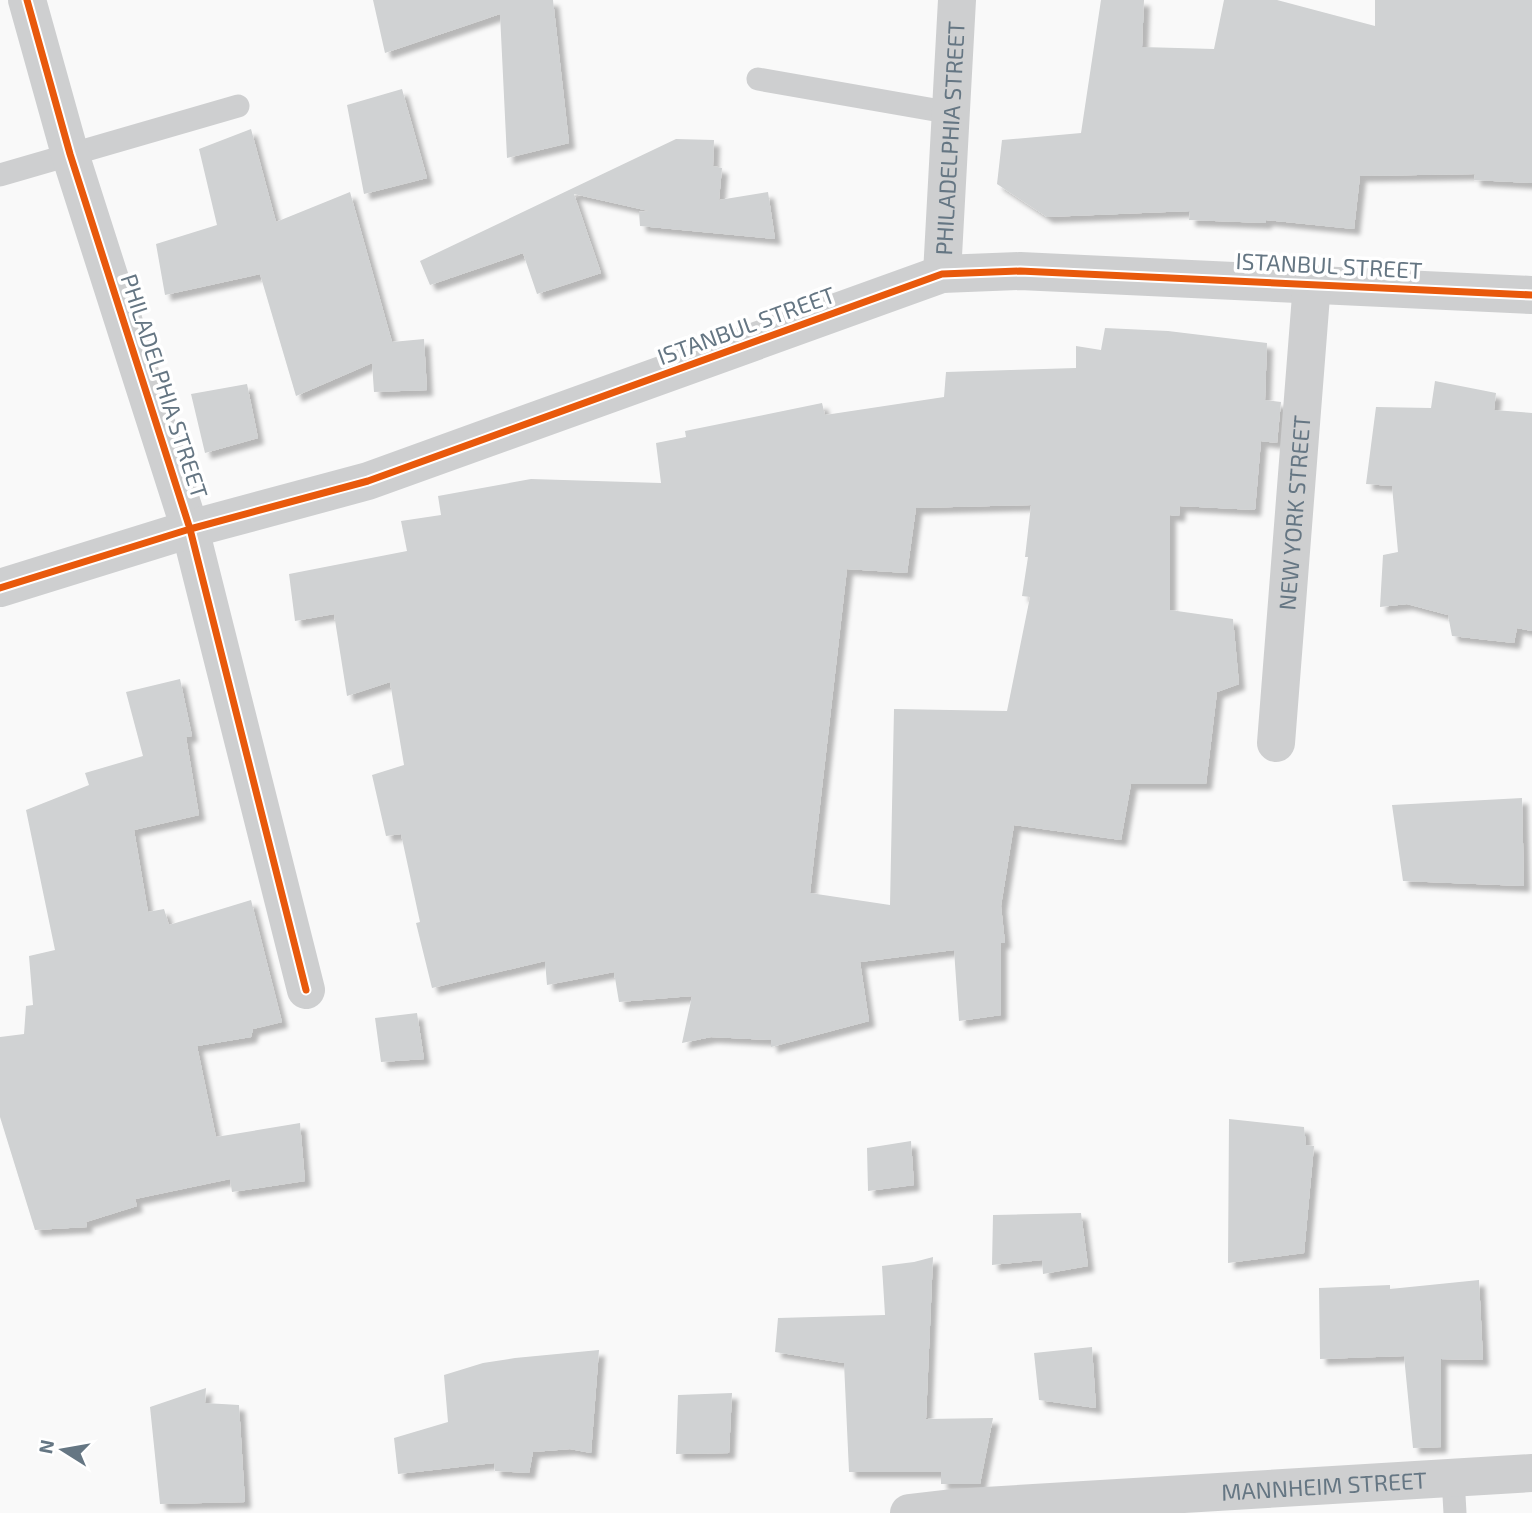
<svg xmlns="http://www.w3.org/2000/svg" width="1532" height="1513" viewBox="0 0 1532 1513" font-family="'Exo 2',sans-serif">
<defs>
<filter id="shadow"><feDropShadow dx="6" dy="6" stdDeviation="2" flood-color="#0004"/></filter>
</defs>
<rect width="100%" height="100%" fill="#f9f9f9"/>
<path fill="#d0d2d3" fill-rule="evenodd" filter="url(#shadow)" d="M373,0H553L569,143L507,158L500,14L385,53Z
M1101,0H1144L1142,47L1214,49L1224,0H1277L1375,26V0H1532V183L1474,180L1475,174L1360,176L1354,229L1266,220V223L1189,220L1190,211L1047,217L997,184L1002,140L1081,133Z
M402,89L427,178L364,194L347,105Z
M251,129L276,222L350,192L392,342L424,339L427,390L374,392L372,363L296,396L260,274L165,295L156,244L217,225L199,149Z
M676,139L714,140L713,166L722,168L719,200L768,192L775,239L640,226L639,212L649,211L574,194L601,273L537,294L523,253L430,285L420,261Z
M1105,328L1168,331L1267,343L1265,400L1281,402L1277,443L1261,441L1255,510L1180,506L1179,516L1170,515V610L1233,619L1239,684L1217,692L1206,784H1131L1121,840L1014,825L1001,906L1005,943H1001V1015L959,1021L954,950L860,962L869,1021L771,1047V1040L711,1037L682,1043L692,996L619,1002L614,972L547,985L545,961L432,988L416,923L420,922L401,834L386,836L372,775L404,765L390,682L347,696L334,614L295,621L289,574L407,551L401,521L441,515L438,496L531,479L661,483L656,443L686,437L685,431L822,403L825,415L944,397L946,372L1076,368V346L1101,350ZM1031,505L1025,557H1028L1022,596L1030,597L1007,711L894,709L890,905L810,893L847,569L907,573L916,508Z
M1435,381L1496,393L1494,410L1532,413V631L1517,628L1514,643L1452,636L1448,615L1407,604L1380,607L1383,555L1398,552L1392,486L1366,484L1376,407L1431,408Z
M247,384L258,438L205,453L191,394Z
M180,679L192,736L186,737L199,815L134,830L148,912L164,909L169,925L251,900L282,1022L253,1029L251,1037L197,1046L216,1137L300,1123L305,1181L232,1192L230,1179L135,1199L137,1206L86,1222L87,1227L35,1230L0,1117V1037L24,1034L26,1006L33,1005L29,956L55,950L26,810L89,785L85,773L143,756L126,692Z
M1522,798L1524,886L1403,881L1392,805Z
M417,1013L424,1059L381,1062L375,1018Z
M1229,1119L1304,1127L1306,1145L1314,1146L1304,1253L1228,1263Z
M911,1141L914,1185L868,1191L867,1148Z
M1081,1213L1088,1266L1043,1274L1042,1260L992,1265L993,1215Z
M933,1257L926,1419L993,1418L980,1484H941V1472H849L844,1363L775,1352L778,1318L885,1315L882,1266L914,1262Z
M1479,1280L1483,1360L1441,1359V1447L1413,1448L1404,1356L1320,1359L1319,1288L1390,1285V1289Z
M1092,1347L1096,1408L1039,1400L1034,1353Z
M599,1350L591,1453L570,1449L533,1452L529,1473L495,1471L494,1463L398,1474L394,1438L448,1422L444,1375L483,1363L515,1358Z
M206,1388L205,1403L239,1405L245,1502L160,1504L150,1407Z
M732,1393L729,1453L676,1454L678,1395Z"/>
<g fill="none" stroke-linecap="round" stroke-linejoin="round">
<path stroke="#cecfd0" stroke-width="23" d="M758,79L952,113
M0,175L238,106
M1453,1478L1455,1513"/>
<g stroke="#cecfd0" stroke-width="38">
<path d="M27,0L70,154L190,529L306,990"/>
<path id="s1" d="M942,274L957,0"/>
<path d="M0,588L190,529L368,481L942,274L1020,271L1532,295"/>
<path id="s2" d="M1276,743L1312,283"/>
<path id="s3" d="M909,1513L952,1508L1532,1473"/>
</g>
<defs>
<path id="cycleway" d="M27,0L70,154L190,529L306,990
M0,588L190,529L368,481L942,274L1020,271L1532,295"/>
</defs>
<use href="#cycleway" stroke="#fff" stroke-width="11"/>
<use href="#cycleway" stroke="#e8590c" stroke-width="7"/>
</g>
<g text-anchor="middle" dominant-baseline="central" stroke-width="7" stroke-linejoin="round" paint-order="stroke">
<g font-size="23" fill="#657683" stroke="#fff">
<text stroke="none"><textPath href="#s1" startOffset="136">PHILADELPHIA STREET</textPath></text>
<text transform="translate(1329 265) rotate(3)">ISTANBUL STREET</text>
<text transform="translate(746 325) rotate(-20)">ISTANBUL STREET</text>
<text transform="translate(165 386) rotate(72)">PHILADELPHIA STREET</text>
<text stroke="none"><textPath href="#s2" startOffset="231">NEW YORK STREET</textPath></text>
<text stroke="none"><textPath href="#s3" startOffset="416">MANNHEIM STREET</textPath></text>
</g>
</g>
<g transform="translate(63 1450) rotate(281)" stroke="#ffffff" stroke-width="5" paint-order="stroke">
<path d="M0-5L12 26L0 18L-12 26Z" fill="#657683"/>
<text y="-10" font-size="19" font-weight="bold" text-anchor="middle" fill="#657683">N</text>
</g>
</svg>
